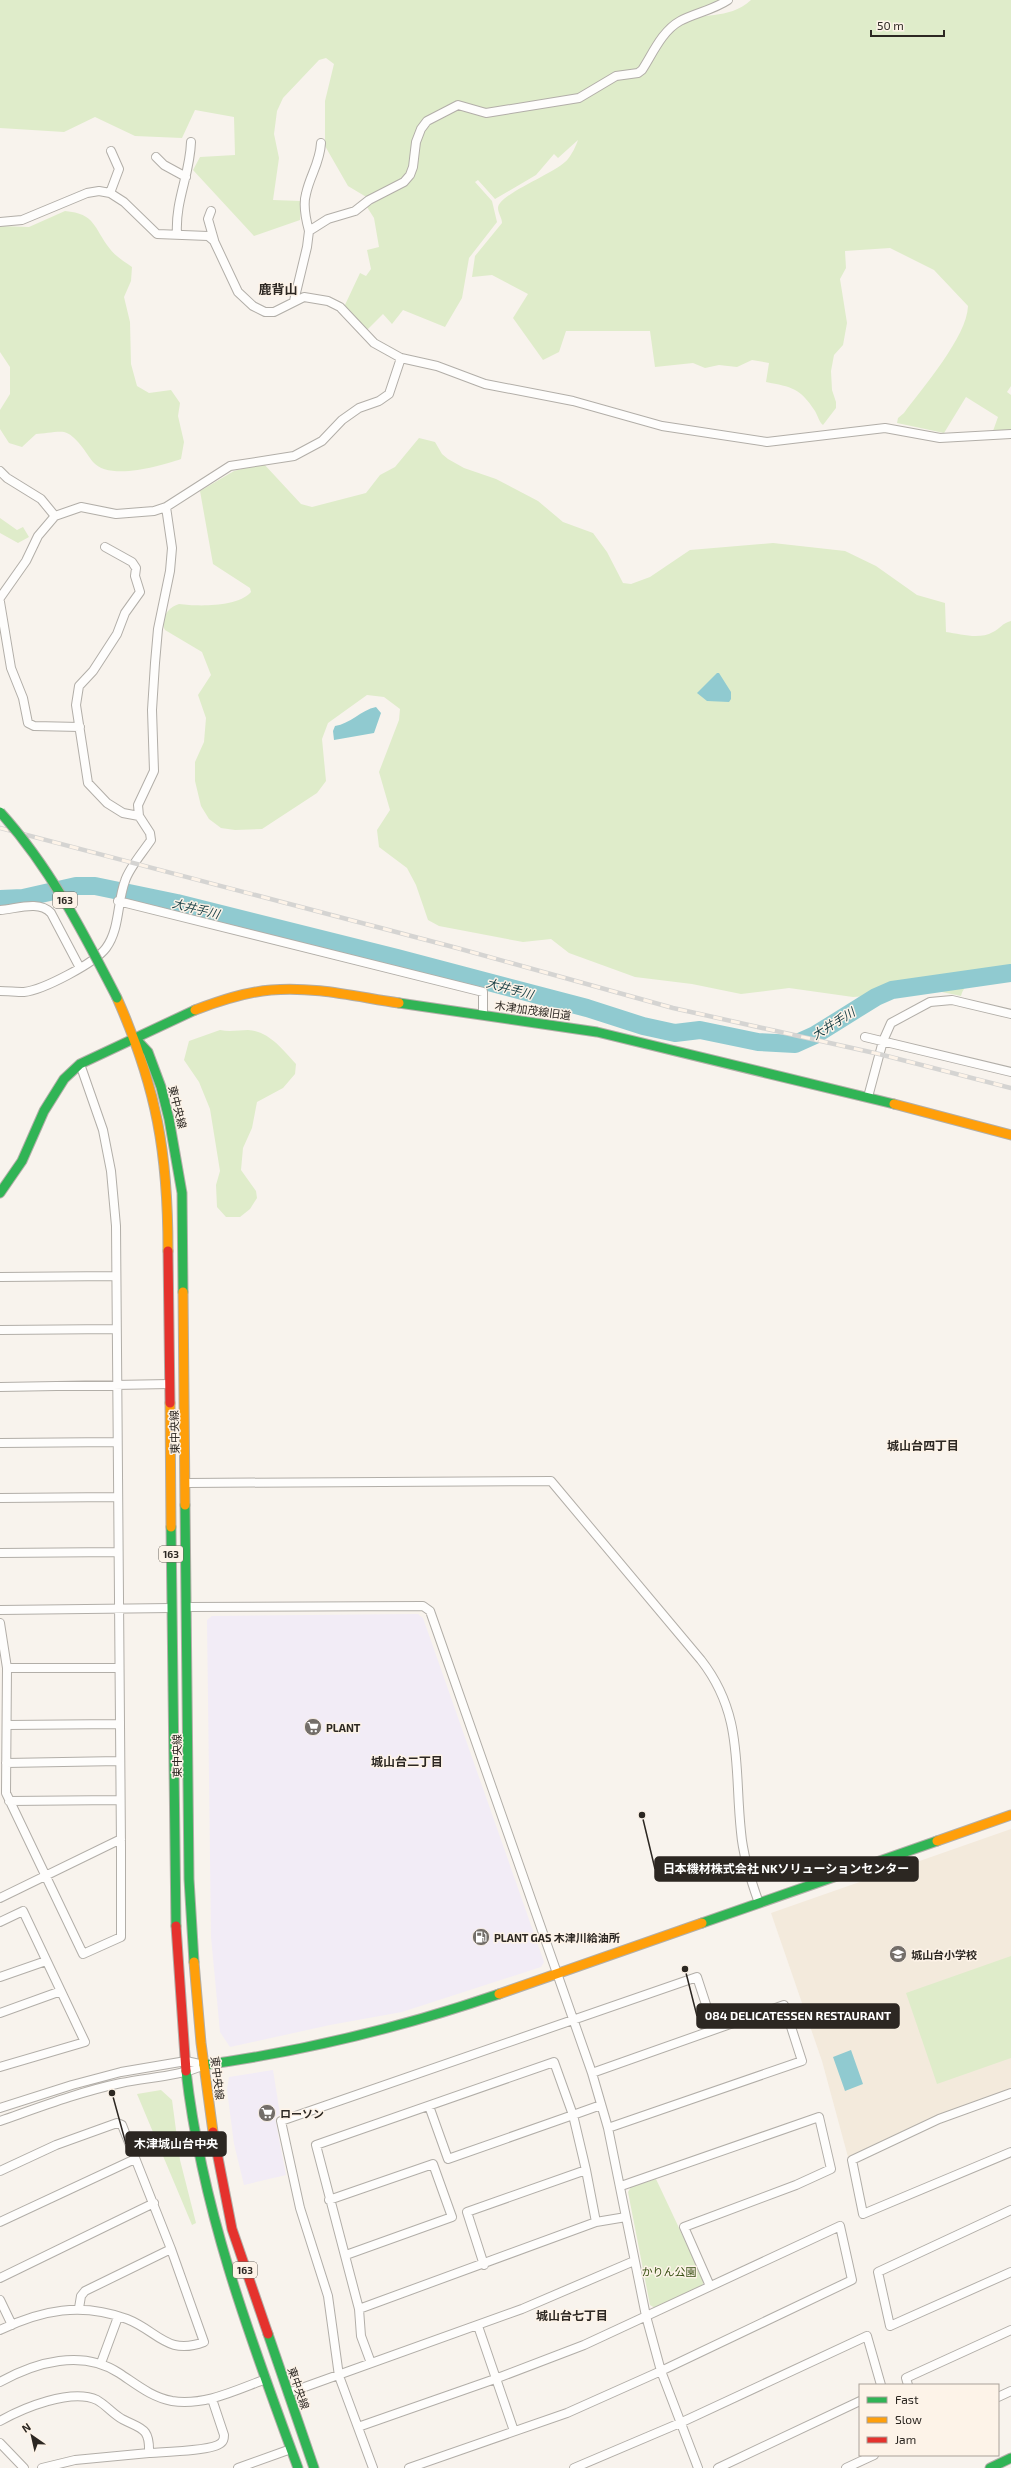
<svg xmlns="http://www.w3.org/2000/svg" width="1011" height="2468" viewBox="0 0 1011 2468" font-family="'Exo 2','Noto Sans JP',sans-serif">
<rect width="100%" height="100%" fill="#f8f3ed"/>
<path fill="#f2ecf6" d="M418,1614L423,1618L544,1962L541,1967L402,2012L330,2025L230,2047L220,2032L211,1937L207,1620L212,1616Z
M273,2070L280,2114L275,2118L286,2175L244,2185L234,2144L227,2090L229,2077Z"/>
<path fill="#f3eadc" d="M1011,1829V2088L921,2123L848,2157L822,2061L771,1913Z"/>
<path fill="#dfecca" d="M0,0H724L674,22L641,68L578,96L484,111L460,103L425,120L406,177L368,198L348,186L325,146V101L334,64L326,58L319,60L283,98L277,111L274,134L279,158L273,200L301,201L300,220L254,236L193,170L200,157L235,155L234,117L195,110L182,138L135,136L95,117L64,132L0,128Z
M751,0H1011V386L1007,392L1011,395V430L993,431L998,417L966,397L944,433L897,423L898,418L904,413C923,387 967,337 968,306L934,270L890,248L845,251L846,268L840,279L847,323L843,345L834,355L831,371L832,390L836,402V408L823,425C819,422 818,416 815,411C800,388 792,387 766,382L769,363L752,360L737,367L719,365L705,368L693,363L655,367L650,331H566L559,352L543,360L513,318L528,294L492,275L472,277L475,256L502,223C502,218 498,213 498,208C498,194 557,173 568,159C572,154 576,146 578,140L558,158L554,154L536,175L495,199L478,180L475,182L492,201L497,222L469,258L462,298L445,327L403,310L392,324L383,314L366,331L344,307L360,273L366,276L371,269L367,250L379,247L374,218L367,207L406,184L419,137L428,124L455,110L469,112L581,100L617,79L639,76C650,60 661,37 677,26C702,9 727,22 751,0Z
M65,211C96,214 93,227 110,249C115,256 125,262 132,267L131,281L124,297L130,322L131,364L137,386L149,393L171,390L180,403L178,416L184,442L181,459C161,466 109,481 93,462C86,453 76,435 64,432C56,431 44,434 36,434L22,447L9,443L0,429V410L10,394V367L0,352V226L29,227Z
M419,438L435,442L442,454L448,459L464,468L496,479L538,501L563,522L593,533L607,552L623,583L631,584L650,577L690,550L773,543L845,551L876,566L917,595L945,603L946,632C961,634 979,640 993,632C1000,629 1002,623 1011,621V975C1004,974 996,971 989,971C976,972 964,985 961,996L937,991L853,997L789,988L741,994L692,984L635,977L569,953L551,939L523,942L439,926L428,920L416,885L407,868L379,847L377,830L390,810L379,772L399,720L400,709L384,697L367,695L328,723L322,739L326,781L317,793L262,829L235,830L221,828L209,819L201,806L195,781V762L204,742L206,718L198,695L211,675L202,652L165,630C159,620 168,607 179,604C182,604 186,605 189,605C206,606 239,606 251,592L250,588L213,564L200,491L234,471L263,463L301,504L312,507L366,493L380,475L395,467Z
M0,518L17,530L23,527L29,537L18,543L0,533Z
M220,1030C230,1032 239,1030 248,1030C269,1031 283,1050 296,1064L295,1074L283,1088L257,1102L252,1128L243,1148L241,1170L256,1191L257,1198L250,1209L240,1217H226L217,1207L216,1185L220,1171L210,1109L199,1082L184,1060L189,1041Z
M1011,1956V2058L937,2084L906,1993Z
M161,2090L172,2100L180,2160L196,2223L192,2225L137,2094Z
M656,2179L704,2281L702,2286L655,2308L650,2305L628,2192L631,2187Z"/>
<path fill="#90cad0" d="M717,673H719L731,692V699L729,702L707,701L697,693Z
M376,707L381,713L374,733L334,740L333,731L335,726C350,724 361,710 376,707Z
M851,2050L863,2084L845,2091L833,2057Z"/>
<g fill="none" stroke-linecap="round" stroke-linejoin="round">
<path stroke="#90cad0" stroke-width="18" d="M0,899L23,898L76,886H95L177,903L397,958L587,1008L643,1026L675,1033L700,1030L758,1042L795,1044L815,1035L876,997L892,990L1011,973"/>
<defs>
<path id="street" d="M156,157L164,165L186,177
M110,193L119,169L111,151
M211,211L208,219L214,240
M0,222L22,220L87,193L99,191L110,193L124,202L157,234L208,236L214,241L238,292L253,306L265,312H274L304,297L328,301L340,307L374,343L401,358L437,366L485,384L573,401L662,426L767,442L885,428L940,438L1011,434
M309,231C306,220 303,204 306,194C310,175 320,163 321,143
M177,234C175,200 190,175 191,142
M294,301L307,247L309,231L328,219L355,211L369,200L404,182L410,175L413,167L416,142L421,129L427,121L458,105L486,113L579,98L616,76L638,73L642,70C653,53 662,31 680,21C695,13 713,10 728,0
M0,471L7,478L41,499L55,516
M105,547L132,562L136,568L135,576L140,592L125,613L117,634L93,671L79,686L76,705L88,783L107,803L123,813L139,816
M0,598L26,561L38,536L55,516L81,507L116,514L154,511L166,507L230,466L294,456L322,441L342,420L359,408L379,401L389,394L401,358
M0,602L11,668L23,698L28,723L34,726L80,727
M118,901L483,992V1015
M0,910C16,909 39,900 51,913L80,968
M0,991C8,991 16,992 24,992C43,990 95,963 106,948C120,929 117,902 125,881C129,868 143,852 151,840L150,833L139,816L138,805L154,771L152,710L155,663L158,629L170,571L172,548L166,507
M865,1037L1011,1072
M868,1097L883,1041L891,1023L930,1002L952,1000L1011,1014
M0,1277L116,1276
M0,1330L116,1329
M0,1387L170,1384
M0,1443L117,1442
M187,1483L551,1481L701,1660C744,1715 734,1768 741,1832C743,1856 751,1881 759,1903
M0,1498L117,1497
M0,1553L118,1552
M187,1607L423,1606L430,1611L592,2073L608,2128L646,2316L661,2371L698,2468
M0,1610L172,1608
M0,1623L7,1668L6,1793L83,1954L121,1937V1847L116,1226L111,1171L103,1130L80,1064
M7,1668H119
M7,1725L120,1724
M6,1763L120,1761
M9,1801L120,1800
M0,1898L121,1839
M0,1922L23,1911L85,2042L0,2067
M0,1977L46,1961
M0,2013L61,1991
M592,2073L784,2005L802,2061L608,2128
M1011,2093L939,2119L852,2160L863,2214L1011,2152
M601,2105L573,2115L554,2062L316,2145L359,2309L596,2222L626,2217
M429,2106L448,2159L573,2115L586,2170
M0,2108L72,2085L121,2072L186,2061L204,2065
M0,2121C40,2107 79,2092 121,2083C149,2077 178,2077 204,2065
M0,2171L56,2145L117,2123L122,2125L171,2249L204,2342C167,2356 158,2331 127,2319C81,2302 42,2310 0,2330
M621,2186L819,2117L831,2169L796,2185L684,2227L710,2286
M329,2200L433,2164L452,2217L346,2255
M1011,2210L878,2272L890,2326L1011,2272
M0,2222L135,2159
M484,2265L467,2212L586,2170L596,2222
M0,2278L154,2203
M0,2300L12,2325
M79,2308L81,2296L85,2291L171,2249
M359,2309L361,2336L371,2363
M478,2326L514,2431
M101,2363L118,2317
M0,2382C36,2362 82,2349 119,2373C136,2384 151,2397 172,2401C205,2406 236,2390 266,2379
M908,2385L906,2378L1011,2330
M288,2393L522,2309L634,2261
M998,2397L1011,2391
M0,2421C23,2408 71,2388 97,2400C106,2405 113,2414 122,2419C141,2429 150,2427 149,2453L75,2460L42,2468
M358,2427L495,2379L584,2345L840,2226L852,2280L661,2371L567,2413L409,2468
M0,2443L24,2468
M149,2453C163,2452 213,2451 221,2443C224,2441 224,2438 224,2435L212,2399
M238,2468L291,2449
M373,2468L339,2376L328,2296L300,2208L281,2121L697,1977L714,2029
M574,2468L680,2423L867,2336L881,2385
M718,2468L860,2401
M846,2468L874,2455"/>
<path id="fast" d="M399,1003L597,1032L894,1104
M135,1038L148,1052L161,1087L169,1119L182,1193L183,1292
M0,1193L22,1161L44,1111L64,1079L80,1064L195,1010
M185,1505L189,1879L194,1962
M171,1527L176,1926
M702,1923L937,1841
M204,2065C305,2051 403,2027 499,1994
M186,2071C202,2210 250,2338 298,2468
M268,2334L314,2468
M990,2468L1011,2458"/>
<path id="slow" d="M117,998C157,1088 168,1154 168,1251
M195,1010C219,1001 245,992 271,990C314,986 357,997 399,1003
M894,1104L1011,1135
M183,1292L185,1505
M170,1403L171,1527
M937,1841L1011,1815
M194,1962L201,2043L213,2132
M499,1994L702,1923"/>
<path id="jam" d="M168,1251L170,1403
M176,1926L186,2071
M213,2132L232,2229L268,2334"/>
</defs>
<use href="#street" stroke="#b2aea8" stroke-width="10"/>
<use href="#fast" stroke="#b2aea8" stroke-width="11"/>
<use href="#slow" stroke="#b2aea8" stroke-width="11"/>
<use href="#jam" stroke="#b2aea8" stroke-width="11"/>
<use href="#street" stroke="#fefdfc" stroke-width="8"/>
<use href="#fast" stroke="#30b455" stroke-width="9"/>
<use href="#slow" stroke="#ff9f0a" stroke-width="9"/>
<use href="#jam" stroke="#e5322d" stroke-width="9"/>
<defs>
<path id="rail" d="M0,828L457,948L673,1008L879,1054L1011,1088"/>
</defs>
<use href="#rail" stroke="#d5d4d2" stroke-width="4.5"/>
<use href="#rail" stroke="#fdf3e8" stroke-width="3" stroke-dasharray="9" stroke-linecap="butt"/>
<defs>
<path id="fast-bridge" d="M0,812C50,867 83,932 117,998"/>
</defs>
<use href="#fast-bridge" stroke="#b2aea8" stroke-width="11" stroke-linecap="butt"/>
<use href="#fast-bridge" stroke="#30b455" stroke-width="9"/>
</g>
<defs>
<symbol id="supermarket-disc" viewBox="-11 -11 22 22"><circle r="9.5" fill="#736e69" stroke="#fdf3e8"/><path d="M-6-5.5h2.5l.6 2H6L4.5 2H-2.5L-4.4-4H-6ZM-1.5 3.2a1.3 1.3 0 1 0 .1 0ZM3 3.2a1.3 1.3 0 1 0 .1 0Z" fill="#fff"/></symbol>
<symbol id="fuel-disc" viewBox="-11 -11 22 22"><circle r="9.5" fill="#736e69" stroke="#fdf3e8"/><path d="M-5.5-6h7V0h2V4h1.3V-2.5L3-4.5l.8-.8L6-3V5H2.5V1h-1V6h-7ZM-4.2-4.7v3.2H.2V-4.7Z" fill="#fff"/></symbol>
<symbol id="school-disc" viewBox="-11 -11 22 22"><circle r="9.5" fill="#736e69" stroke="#fdf3e8"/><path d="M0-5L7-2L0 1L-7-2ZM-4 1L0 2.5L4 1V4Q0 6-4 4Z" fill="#fff"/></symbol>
</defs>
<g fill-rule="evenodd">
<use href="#supermarket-disc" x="303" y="1717" width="20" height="20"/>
<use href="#fuel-disc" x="471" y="1927" width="20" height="20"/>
<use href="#school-disc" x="888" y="1944" width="20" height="20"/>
<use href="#supermarket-disc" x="257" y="2103" width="20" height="20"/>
</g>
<g text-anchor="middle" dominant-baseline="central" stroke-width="3" stroke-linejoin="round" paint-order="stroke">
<g fill="#fdf3e8" stroke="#6b645d" stroke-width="1">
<rect x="53" y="892" width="24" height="16" rx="3"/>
<rect x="159" y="1546" width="24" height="16" rx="3"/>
<rect x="233" y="2262" width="24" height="16" rx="3"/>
</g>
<g font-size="10" font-weight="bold" fill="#2c2722">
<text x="65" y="900">163</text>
<text x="171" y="1554">163</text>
<text x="245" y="2270">163</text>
</g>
<g font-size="11" fill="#2c2722" stroke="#fdf3e8">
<text transform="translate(533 1010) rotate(8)">木津加茂線旧道</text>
<text transform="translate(178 1107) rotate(76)">東中央線</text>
<text transform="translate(174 1432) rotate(-91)">東中央線</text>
<text transform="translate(176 1756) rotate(-90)">東中央線</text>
<text transform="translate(218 2078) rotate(83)">東中央線</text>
<text transform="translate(299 2388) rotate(71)">東中央線</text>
</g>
<g font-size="11" font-weight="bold" fill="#2c2722" stroke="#fdf3e8" text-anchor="start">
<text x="326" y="1727">PLANT</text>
<text x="494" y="1937">PLANT GAS 木津川給油所</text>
<text x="911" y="1954">城山台小学校</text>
<text x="280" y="2113">ローソン</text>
</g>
<g font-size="11" fill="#354e10" stroke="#fdf3e8">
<text x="669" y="2271">かりん公園</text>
</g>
<g font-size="12" font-style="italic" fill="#163e44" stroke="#fdf3e8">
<text transform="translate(196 908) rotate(14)">大井手川</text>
<text transform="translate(510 988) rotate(15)">大井手川</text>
<text transform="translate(833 1023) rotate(-32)">大井手川</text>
</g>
<g font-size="12" font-weight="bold" fill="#2c2722" stroke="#fdf3e8">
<text x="923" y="1445">城山台四丁目</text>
<text x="407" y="1761">城山台二丁目</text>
<text x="572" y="2315">城山台七丁目</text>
</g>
<g font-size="13" font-weight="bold" fill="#2c2722" stroke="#fdf3e8">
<text x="278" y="289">鹿背山</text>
</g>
</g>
<path fill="none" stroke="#2c2722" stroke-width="1.5" d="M642 1815L655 1869M685 1969L697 2016M112 2093L126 2144"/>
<g fill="#2c2722" stroke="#fdf3e8" stroke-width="1.5">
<circle cx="642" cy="1815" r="4"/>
<circle cx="685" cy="1969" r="4"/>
<circle cx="112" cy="2093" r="4"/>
</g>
<g fill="#2c2722" stroke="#2c2722" stroke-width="1.5">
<rect x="655" y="1857" width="263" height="24" rx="4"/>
<rect x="697" y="2004" width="202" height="24" rx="4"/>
<rect x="126" y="2132" width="100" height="24" rx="4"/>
</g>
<g font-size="12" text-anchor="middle" font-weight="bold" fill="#fff">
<text x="786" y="1873">日本機材株式会社 NKソリューションセンター</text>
<text x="798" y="2020">084 DELICATESSEN RESTAURANT</text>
<text x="176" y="2148">木津城山台中央</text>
</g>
<rect x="859" y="2384" width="140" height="72" fill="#fdf3e8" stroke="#a9a199"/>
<rect x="867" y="2397" width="20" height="6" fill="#30b455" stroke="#a9a199"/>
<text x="895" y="2404" font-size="12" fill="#2c2722">Fast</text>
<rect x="867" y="2417" width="20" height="6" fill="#ff9f0a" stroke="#a9a199"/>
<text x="895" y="2424" font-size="12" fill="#2c2722">Slow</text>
<rect x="867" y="2437" width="20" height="6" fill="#e5322d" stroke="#a9a199"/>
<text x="895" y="2444" font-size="12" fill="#2c2722">Jam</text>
<g transform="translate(32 2436) rotate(326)" stroke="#fdf3e8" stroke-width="3" paint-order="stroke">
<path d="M0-3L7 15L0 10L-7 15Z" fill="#2c2722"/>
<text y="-6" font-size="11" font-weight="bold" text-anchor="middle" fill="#2c2722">N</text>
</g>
<path d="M871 30v6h73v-6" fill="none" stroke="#2c2722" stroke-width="2"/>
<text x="877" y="30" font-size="12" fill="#2c2722" stroke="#fdf3e8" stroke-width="3" paint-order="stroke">50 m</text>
</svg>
